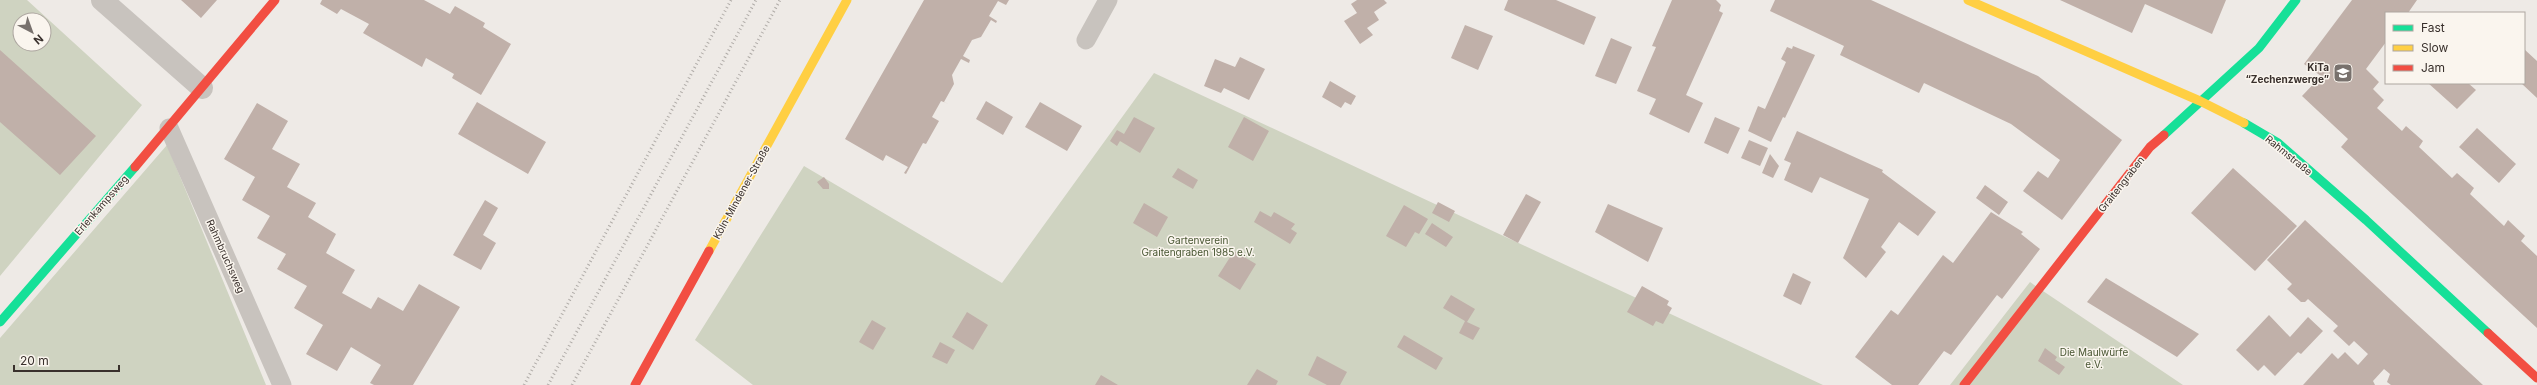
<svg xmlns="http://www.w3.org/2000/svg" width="2537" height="385" viewBox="0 0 2537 385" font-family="Inter,sans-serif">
<rect width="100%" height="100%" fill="#eeeae6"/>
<path fill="#cfd3c1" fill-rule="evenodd" d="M0,0H27L142,105L0,276ZM20,20H44V44H20Z
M1154,73L1823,385H753L695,340L804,166L1002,283Z
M167,145L266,385H0V338Z
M2030,282L2043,291L2183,385H1950Z"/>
<path fill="#c0b0a9" d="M181,0H217L201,18Z
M322,0H424L450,14L455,6L485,23L483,27L511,44L481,95L452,78L454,74L426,58L422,67L363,33L369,24L341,9L337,14L320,4Z
M924,0H1009L1006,5L998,1L989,16L997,21L996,23L991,20L981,37L972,40L963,56L970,60L969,63L961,59L952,75L954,84L944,102L949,104L941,101L932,117L939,121L926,144L923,143L906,174L904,173L908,167L886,155L883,161L845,139Z
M1357,0H1384L1387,3L1374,12L1379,20L1367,28L1373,35L1360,44L1344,21L1357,13L1351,4Z
M1508,0H1556L1596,17L1584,45L1504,10Z
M1672,0H1716L1721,5L1719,11L1723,13L1686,95L1703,103L1689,133L1649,114L1656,99L1637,91L1656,47L1652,46Z
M1775,0H1871L2038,76L2122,140L2062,220L2023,191L2038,171L2048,178L2060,160L2011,124L1924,83L1919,93L1840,55L1844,46L1770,11Z
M2060,0H2226L2212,34L2145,4L2132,33Z
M2352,0H2417L2408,13H2386V42L2366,69L2379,82L2373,89L2384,100L2377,108L2402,131L2406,126L2423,141L2419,147L2452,178L2457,173L2474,188L2470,194L2504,226L2508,220L2525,236L2521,241L2537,256V328L2341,147L2348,139L2302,96L2321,76L2304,64Z
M1465,25L1493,36L1478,70L1451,58Z
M1611,38L1632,47L1616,84L1595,76Z
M1793,46L1815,55L1785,118L1783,117L1771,142L1748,131L1758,106L1765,109L1786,62L1781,59L1787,47L1792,49Z
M2524,49L2537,61V98L2521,83H2524Z
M0,50L96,136L60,175L0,122Z
M1240,57L1265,69L1249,100L1224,88L1221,93L1204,86L1215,59L1235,67Z
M1330,81L1356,96L1351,105L1345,102L1341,108L1322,97Z
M2428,83H2468L2476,90L2457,109Z
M986,101L1013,117L1003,135L976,119Z
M477,102L546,142L528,174L458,134Z
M1040,102L1082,126L1067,151L1025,127Z
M257,103L288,121L272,149L300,164L287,187L316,203L308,217L336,234L326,253L355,270L342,293L371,309L378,297L403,311L419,284L460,307L413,385H374L370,383L381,365L351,347L337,371L306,354L323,325L294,308L307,286L277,269L286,254L257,238L270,216L242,200L255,177L224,159Z
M1134,117L1155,128L1140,153L1120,141L1117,146L1110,141L1117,130L1124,134Z
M1244,117L1269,131L1253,161L1228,147Z
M1715,117L1740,128L1728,154L1704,143Z
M2477,128L2516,164L2499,183L2459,147Z
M1797,131L1883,170L1882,172L1936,212L1918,236L1899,222L1881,247L1886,252L1866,278L1843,258L1869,199L1820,177L1812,193L1784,180L1791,163L1784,160Z
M1749,140L1768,148L1760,166L1741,158Z
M1770,154L1779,166L1773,178L1762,173Z
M1178,168L1198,180L1193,189L1172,177Z
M2233,168L2297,226L2255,271L2191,213Z
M824,177L829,184V189H823L817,182Z
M1985,185L2008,202L1999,215L1976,198Z
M1526,194L1541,202L1518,243L1503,235Z
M485,200L498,208L483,235L496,243L481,270L453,255Z
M1438,202L1455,211L1449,222L1432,213Z
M1144,203L1168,217L1157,237L1133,223Z
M1608,204L1663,228L1648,262L1595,232Z
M1404,205L1428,219L1419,234L1415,232L1406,247L1386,236Z
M1260,211L1271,217L1274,212L1295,224L1291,229L1297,233L1290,244L1254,222Z
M1991,212L2023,232L2021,234L2040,249L2002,299L1997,295L1951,355L1944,351L1918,385H1892L1855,357L1891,310L1898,315L1943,255L1953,263Z
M2305,220L2406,314L2483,385H2391L2387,382L2390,374L2384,369L2373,381L2375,385H2303L2332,353L2338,359L2345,352L2358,365L2368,354L2354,341L2349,346L2333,331L2338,326L2308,299L2305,302H2301L2287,289L2292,284L2267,260Z
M1432,223L1453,237L1446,247L1425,234Z
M1234,251L1256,264L1240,290L1218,276Z
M1793,273L1811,282L1801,305L1783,296Z
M2106,278L2199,334L2177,357L2087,302Z
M1642,286L1669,301L1667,305L1672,308L1663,324L1656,321L1653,326L1627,312Z
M1451,295L1475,309L1467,322L1480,328L1473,340L1459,333L1465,321L1443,308Z
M967,312L988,325L973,350L952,337Z
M2269,315L2290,337L2308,317L2323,331L2301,354L2298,352L2275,376L2264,365L2258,371L2236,350Z
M872,320L886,328L873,350L859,342Z
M1404,335L1443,358L1436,370L1397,347Z
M940,342L955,350L947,364L932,357Z
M2045,348L2057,357L2055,360L2065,367L2059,375L2038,361Z
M1317,356L1347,372L1340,385H1327L1308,375Z
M1257,369L1278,381L1276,385H1247Z
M1101,375L1118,385H1095Z"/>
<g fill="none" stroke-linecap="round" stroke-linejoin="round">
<path stroke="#c8c3be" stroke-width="19" d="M1086,40L1108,0
M169,128L282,385"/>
<path stroke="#c8c3be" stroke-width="22" d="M102,0L202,88"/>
<path stroke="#16e098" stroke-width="9" d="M2244,123L2278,143L2366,220L2488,333
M2164,135L2259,48L2296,0
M0,322L135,167"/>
<path stroke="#ffcf43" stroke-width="9" d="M1968,0L2200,101L2244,123
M709,251L847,0"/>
<path stroke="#f24e42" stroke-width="9" d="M135,167L275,0
M2488,333L2537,378
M635,385L709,251
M1964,385L2150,147L2164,135"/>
<path stroke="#b0aca8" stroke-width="3" stroke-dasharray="1 3" stroke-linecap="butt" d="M524,385L731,0
M548,385L756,0
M572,385L780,0"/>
</g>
<defs>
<symbol id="school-square" viewBox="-11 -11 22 22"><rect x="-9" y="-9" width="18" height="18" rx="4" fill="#78716d" stroke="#faf5ee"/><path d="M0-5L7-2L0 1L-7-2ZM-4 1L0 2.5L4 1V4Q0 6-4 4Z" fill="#fff"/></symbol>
</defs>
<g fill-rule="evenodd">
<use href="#school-square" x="2332" y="62" width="22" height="22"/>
</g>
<g text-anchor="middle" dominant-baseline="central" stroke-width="3" stroke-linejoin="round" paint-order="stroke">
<g font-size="10" font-weight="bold" fill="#39302c" stroke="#faf5ee" text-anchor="end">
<text x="2329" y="67">KiTa<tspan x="2329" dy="12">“Zechenzwerge”</tspan></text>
</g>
<g font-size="10" fill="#39302c" stroke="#faf5ee">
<text transform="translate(2289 155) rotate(39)">Rahmstraße</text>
<text transform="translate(2121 184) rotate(-52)">Graitengraben</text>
<text transform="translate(741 192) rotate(-61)">Köln-Mindener-Straße</text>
<text transform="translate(101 205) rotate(-49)">Erlenkampsweg</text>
<text transform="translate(226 256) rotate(66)">Rahmbruchsweg</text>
</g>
<g font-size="10" fill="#475531" stroke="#faf5ee">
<text x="1198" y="240">Gartenverein<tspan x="1198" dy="12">Graitengraben 1985 e.V.</tspan></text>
<text x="2094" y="352">Die Maulwürfe<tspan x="2094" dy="12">e.V.</tspan></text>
</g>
</g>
<rect x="2385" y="12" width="140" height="72" fill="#faf5ee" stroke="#ada6a0"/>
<rect x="2393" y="25" width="20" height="6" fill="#16e098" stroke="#ada6a0"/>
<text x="2421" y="32" font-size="12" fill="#39302c">Fast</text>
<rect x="2393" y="45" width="20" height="6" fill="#ffcf43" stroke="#ada6a0"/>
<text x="2421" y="52" font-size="12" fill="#39302c">Slow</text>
<rect x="2393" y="65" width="20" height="6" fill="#f24e42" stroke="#ada6a0"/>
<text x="2421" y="72" font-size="12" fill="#39302c">Jam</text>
<g transform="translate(32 32) rotate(139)"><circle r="19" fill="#faf5ee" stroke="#ada6a0"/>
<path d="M0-3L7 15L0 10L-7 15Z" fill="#78716d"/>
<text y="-6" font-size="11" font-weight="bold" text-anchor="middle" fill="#39302c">N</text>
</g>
<path d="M14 365v6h105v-6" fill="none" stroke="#39302c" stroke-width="2"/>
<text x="20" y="365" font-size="12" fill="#39302c" stroke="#faf5ee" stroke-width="3" paint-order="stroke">20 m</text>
</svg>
